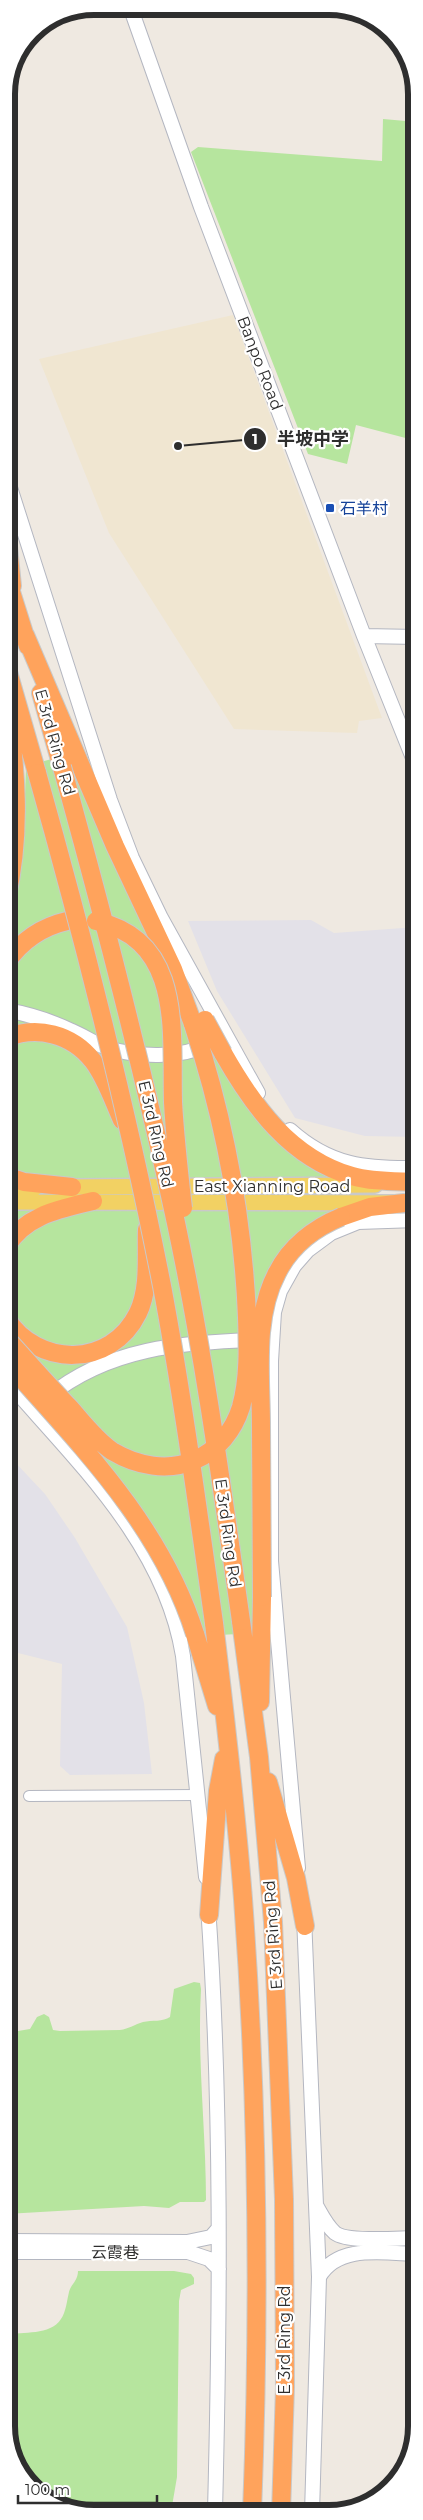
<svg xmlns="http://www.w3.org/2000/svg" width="423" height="2520" viewBox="0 0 423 2520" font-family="Montserrat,'Noto Sans SC',sans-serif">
<rect width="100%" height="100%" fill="#efe9e1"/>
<path fill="#e3e1e8" d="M311,920L334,933L417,927V1137L365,1136L295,1118L217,991L188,921Z
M6,1446L12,1459L45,1494L75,1538L127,1627L144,1703L152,1774L70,1775L60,1766L62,1664L6,1650Z"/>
<path fill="#f0e6d1" d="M233,315L382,718L359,721L357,733L234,729L109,533L39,359Z"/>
<path fill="#b6e59e" d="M383,119L417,122V441L356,425L347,464L308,454L191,152L198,147L382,161Z
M70,754L122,876L239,1088L340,1178L342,1211L279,1262L258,1633L201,1636L127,1492L6,1351V938L23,850L26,766Z
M194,1982L200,1983L201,1989C197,2060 206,2130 206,2200L204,2202H180L169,2208L144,2206L6,2214V2033L30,2029L37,2017L44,2014L49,2017L53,2030L60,2031L120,2030C129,2029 135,2024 143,2022C152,2020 163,2022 170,2017L174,1989Z
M78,2271H174L191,2274L194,2278V2284L181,2290L179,2301L177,2477L171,2512L71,2511L28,2484L6,2432V2335C23,2331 50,2336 61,2319C66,2312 67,2300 69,2292C71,2284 78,2281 78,2271Z"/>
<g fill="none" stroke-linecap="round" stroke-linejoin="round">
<defs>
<path id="street" d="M29,1796L198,1795"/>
<path id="secondary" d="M132,12L201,207L364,636L417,768
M6,475L110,800L132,858L161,918L258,1093
M364,636L417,637
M6,1010C29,1014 51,1021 72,1031C84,1036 95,1044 107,1048C138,1057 180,1059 209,1044
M290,1130C330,1166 366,1169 417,1168
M6,1380C78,1463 165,1544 183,1656L206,1877
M48,1397C108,1348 182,1342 257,1340
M298,1868L271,1561V1361L274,1312L280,1291L294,1266L308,1250L331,1233L358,1222L417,1220
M208,1906C222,2107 220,2311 215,2512
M304,1917L319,2277L312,2513
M317,2207C322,2216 327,2226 335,2233C348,2243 399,2238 417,2238
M6,2241L187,2242L211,2237L218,2229
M6,2252H188L209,2259L219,2269
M319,2277C338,2244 383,2253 417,2254"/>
<path id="primary" d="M61,1187L375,1185
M6,1188H35
M6,1202L417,1203"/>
<path id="highway" d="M6,527L12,586
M6,576L28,646
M25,635L115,846L173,969L193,1024
M6,665L37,773
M41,693L62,767
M6,698C16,766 22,833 6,900
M6,963C21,941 41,927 67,921
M6,1038C37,1025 72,1034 93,1061C106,1078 113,1100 122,1120
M223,1053C253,1106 290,1158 352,1176C372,1182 395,1181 417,1182
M6,1176L24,1182L72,1187
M341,1217L370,1207L404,1203
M6,1247C25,1215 60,1209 93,1201
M6,1318C38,1368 111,1368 138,1313C150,1288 146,1256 147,1229
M241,1621L259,1757L273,1922L284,2199L285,2387L281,2513
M214,1623C225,1715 236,1807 243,1899C258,2103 260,2309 252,2513
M195,1634L217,1706
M260,1702L262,1597
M268,1782L296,1878L305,1926
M209,1915L218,1791L224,1759"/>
</defs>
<use href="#street" stroke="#b4b7c1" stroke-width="12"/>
<use href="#secondary" stroke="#b4b7c1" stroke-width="16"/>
<use href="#primary" stroke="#c9c9c9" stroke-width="18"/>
<use href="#highway" stroke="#c9c9c9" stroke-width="20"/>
<use href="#street" stroke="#fff" stroke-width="10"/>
<use href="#secondary" stroke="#fff" stroke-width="14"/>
<use href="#primary" stroke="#f2d163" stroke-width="15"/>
<use href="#highway" stroke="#ffa35c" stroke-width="18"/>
<defs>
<path id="highway-bridge" d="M62,767C104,918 143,1069 176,1223C204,1354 222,1488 241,1621
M37,773C85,943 128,1113 162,1286C183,1398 198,1511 214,1623
M96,921C184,940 171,1033 173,1102C175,1138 179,1173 183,1208
M205,1020L223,1053
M6,1338C27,1361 48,1385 70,1408C83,1423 96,1440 112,1451C137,1466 168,1472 195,1460C218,1450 234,1430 241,1407C249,1378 248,1346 247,1317C243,1217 224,1118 193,1024
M6,1361C80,1445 161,1525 195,1634
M262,1597C262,1540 261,1483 261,1426C261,1377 253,1318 277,1273C290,1247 314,1228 341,1217"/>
</defs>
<use href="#highway-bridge" stroke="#c9c9c9" stroke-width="20" stroke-linecap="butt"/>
<use href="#highway-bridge" stroke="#ffa35c" stroke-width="18"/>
</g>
<rect fill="#1a4fb4" stroke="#fff" stroke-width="2" x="325" y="503" width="10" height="10" rx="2.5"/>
<g text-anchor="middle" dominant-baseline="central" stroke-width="4.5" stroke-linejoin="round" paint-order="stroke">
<g font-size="16" fill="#2e2e2e" stroke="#fff">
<text transform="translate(260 363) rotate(69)">Banpo Road</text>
<text transform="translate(55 742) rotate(74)">E 3rd Ring Rd</text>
<text transform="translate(156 1134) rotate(77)">E 3rd Ring Rd</text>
<text x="272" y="1186">East Xianning Road</text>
<text transform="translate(228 1533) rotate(82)">E 3rd Ring Rd</text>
<text transform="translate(273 1935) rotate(-94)">E 3rd Ring Rd</text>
<text x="115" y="2252">云霞巷</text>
<text transform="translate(284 2340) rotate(-90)">E 3rd Ring Rd</text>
</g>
<g font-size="16" fill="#164399" stroke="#fff" text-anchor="start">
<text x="340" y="508">石羊村</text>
</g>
</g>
<path d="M0 0H423V2520H0ZM94 15H329A79 79 0 0 1 408 94V2426A79 79 0 0 1 329 2505H94A79 79 0 0 1 15 2426V94A79 79 0 0 1 94 15Z" fill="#fff" fill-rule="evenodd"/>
<path fill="none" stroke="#2e2e2e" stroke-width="6" d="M94 15H329A79 79 0 0 1 408 94V2426A79 79 0 0 1 329 2505H94A79 79 0 0 1 15 2426V94A79 79 0 0 1 94 15Z"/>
<path fill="none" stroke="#2e2e2e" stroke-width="2" d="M178 446L255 439"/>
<g fill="#2e2e2e" stroke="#fff" stroke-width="2">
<circle cx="178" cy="446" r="5"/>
<circle cx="255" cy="439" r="12"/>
</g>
<g font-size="15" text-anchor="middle" font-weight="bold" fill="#fff">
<text x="255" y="444">1</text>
</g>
<g font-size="18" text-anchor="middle" font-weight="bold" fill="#2e2e2e" stroke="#fff" stroke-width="4.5" stroke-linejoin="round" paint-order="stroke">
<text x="313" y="445">半坡中学</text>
</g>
<path d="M18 2495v8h139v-8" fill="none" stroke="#2e2e2e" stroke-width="2.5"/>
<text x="25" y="2495" font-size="15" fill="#2e2e2e" stroke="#ffffff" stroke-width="4" paint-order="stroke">100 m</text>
</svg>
